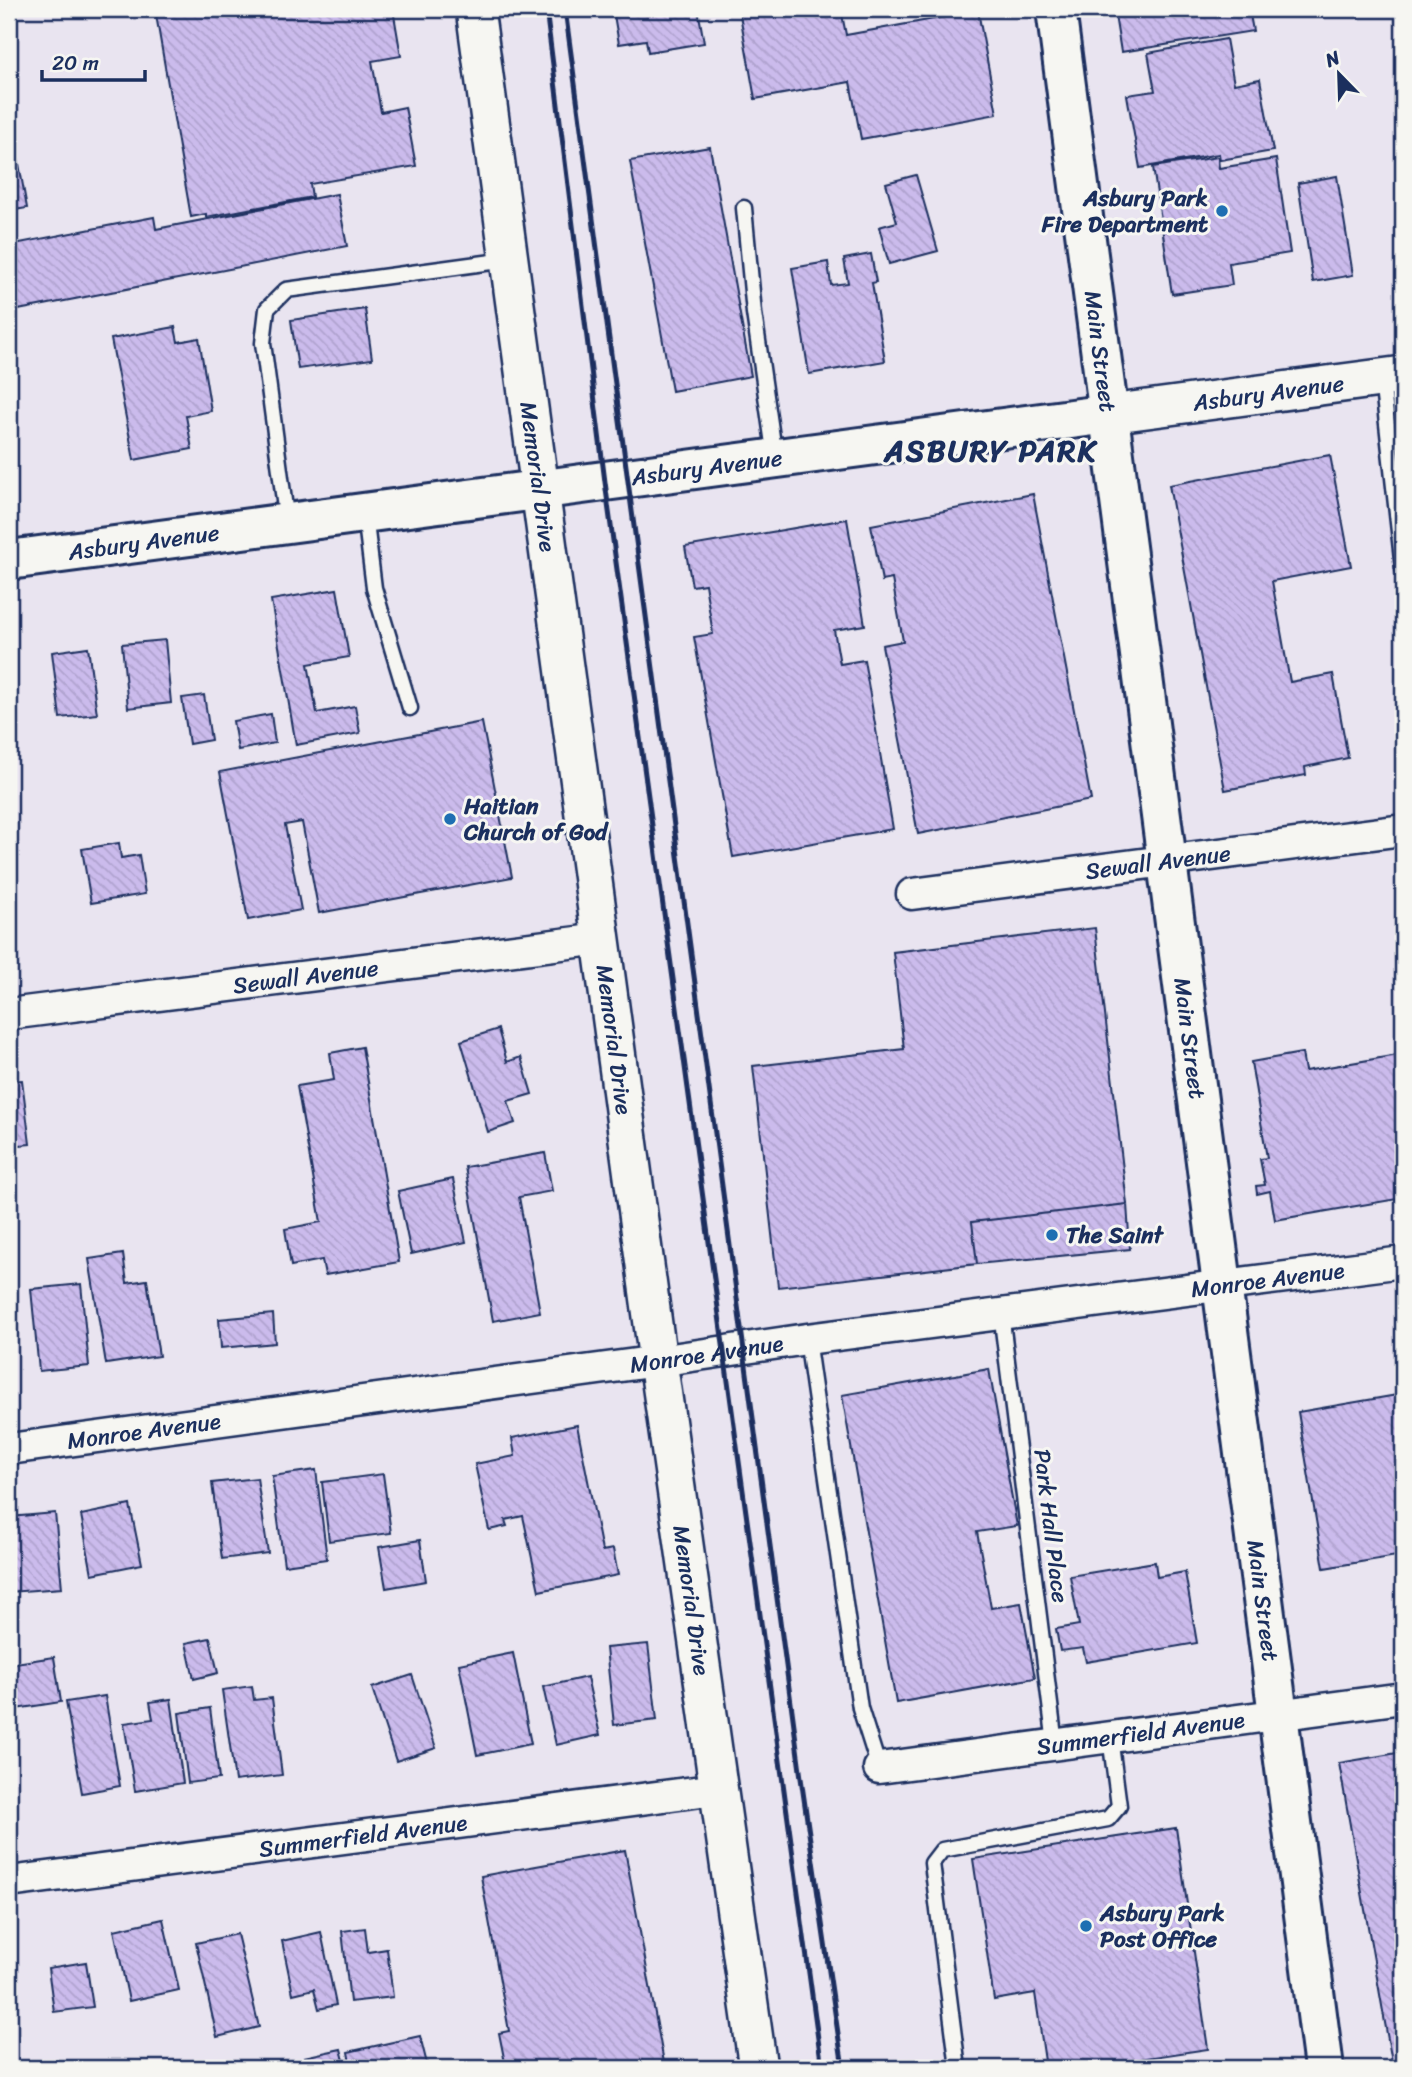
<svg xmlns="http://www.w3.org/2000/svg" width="1412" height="2077" viewBox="0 0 1412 2077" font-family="Sriracha,sans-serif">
<defs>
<pattern id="building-back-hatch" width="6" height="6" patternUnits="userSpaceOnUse" patternTransform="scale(1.75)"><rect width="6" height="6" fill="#cbbbec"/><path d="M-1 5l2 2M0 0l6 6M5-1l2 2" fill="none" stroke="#aea1cd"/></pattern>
</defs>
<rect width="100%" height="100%" fill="#e9e4f0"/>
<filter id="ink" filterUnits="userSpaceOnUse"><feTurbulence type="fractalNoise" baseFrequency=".0143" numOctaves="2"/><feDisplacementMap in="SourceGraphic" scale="14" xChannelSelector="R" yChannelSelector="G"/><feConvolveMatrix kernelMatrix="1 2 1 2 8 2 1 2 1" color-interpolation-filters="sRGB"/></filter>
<g filter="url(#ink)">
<path fill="url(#building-back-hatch)" stroke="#1b2f5e" stroke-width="2" d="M155,9H393L401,56L372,61L381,112L405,107L416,166L310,184L312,197L206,217V214L191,217Z
M613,9H698L704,43L648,52L646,40L619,44Z
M739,9H841L846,35L978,11L997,114L861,139L850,82L755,99Z
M1114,9H1249L1253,31L1121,52Z
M1226,39L1234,84L1260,79L1273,151L1220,160L1219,154L1140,168L1127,95L1155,91L1148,53Z
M9,109L27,208L9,211Z
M710,147L751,376L672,391L630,161Z
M1218,157L1219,168L1276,159L1290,253L1229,263L1232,285L1172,294L1153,167Z
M916,175L938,251L889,264L879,227L897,222L886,183Z
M1337,176L1353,275L1313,282L1298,183Z
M337,194L347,246L18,310L9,262V245L154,217L156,229Z
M871,254L876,282L872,283L885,361L809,374L792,268L828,262L831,285L848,283L844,259Z
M365,309L372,359L298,369L291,320Z
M175,327L178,342L199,338L211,411L186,416L192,449L134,460L111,339Z
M1330,455L1351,566L1272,581L1290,682L1333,674L1348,758L1305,767L1306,775L1225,790L1169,485Z
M1033,494L1091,800L918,834L882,645L903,641L892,579L882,581L871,525Z
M847,519L865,625L834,630L840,664L864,660L893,829L733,857L694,637L713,634L705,584L692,586L685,547Z
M337,589L349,657L308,664L317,713L355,706L360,733L296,745L271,600Z
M165,640L171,703L128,708L122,644Z
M88,647L97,714L60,718L52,652Z
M204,695L211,740L189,744L182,698Z
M271,714L275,743L238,750L233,721Z
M482,722L512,877L319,913L302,822L285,825L301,910L248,920L220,772Z
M119,843L121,858L139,855L145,894L91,903L82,849Z
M1095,928L1127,1204L972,1222L977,1264L778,1287L753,1066L904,1049L893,952Z
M498,1029L507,1062L521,1057L532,1094L508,1101L515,1123L488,1132L461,1041Z
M362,1047L399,1262L325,1275L322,1260L291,1266L285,1229L321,1222L297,1086L334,1080L330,1053Z
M1302,1053L1305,1071L1403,1054V1198L1275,1220L1270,1191L1257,1194L1256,1186L1265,1185L1260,1159L1267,1158L1251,1062Z
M22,1080L30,1144L9,1146V1081Z
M545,1153L552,1191L519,1197L540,1312L493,1321L465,1167Z
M453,1179L466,1242L411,1254L398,1191Z
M1127,1204L1130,1249L977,1264L972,1222Z
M123,1254L127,1283L147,1280L159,1356L106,1364L89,1259Z
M81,1284L89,1366L39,1371L31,1289Z
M273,1314L275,1343L221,1348L219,1319Z
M989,1369L1017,1526L977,1532L991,1608L1021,1603L1035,1678L896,1703L842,1395Z
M1403,1394V1555L1324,1568L1298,1412Z
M577,1425L602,1551L613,1549L618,1575L539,1591L523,1516L505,1520L507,1526L489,1530L475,1464L515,1456L512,1438Z
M316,1470L327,1559L284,1565L272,1476Z
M383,1474L391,1533L329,1541L322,1482Z
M257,1478L268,1553L222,1559L212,1483Z
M130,1505L142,1564L92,1574L81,1515Z
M55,1513L62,1588L9,1592V1517Z
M420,1540L426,1581L386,1588L379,1547Z
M1155,1562L1157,1577L1185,1572L1197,1643L1086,1662L1083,1648L1060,1651L1056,1629L1079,1625L1070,1576Z
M210,1638L218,1673L194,1679L186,1643Z
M648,1644L657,1720L614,1725L606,1648Z
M513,1653L531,1744L477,1755L459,1664Z
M54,1657L61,1702L9,1710V1664Z
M412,1675L436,1748L396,1761L372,1688Z
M587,1677L600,1735L556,1745L543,1687Z
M252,1686L254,1700L272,1698L282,1775L235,1781L222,1690Z
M105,1696L120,1786L82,1793L66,1702Z
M171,1699L183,1783L135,1791L124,1723L153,1719L150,1702Z
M210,1708L219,1779L188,1783L179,1713Z
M1403,1752V2068H1393L1339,1763Z
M1176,1828L1208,2049L1079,2068H1046L1035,1993L994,2000L973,1859Z
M625,1850L665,2068H506L499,2033L509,2031L481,1876Z
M163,1919L179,1990L129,2001L114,1930Z
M365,1928L368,1952L387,1949L393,1997L350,2002L342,1931Z
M321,1932L336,2005L319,2009L314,1989L293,1994L282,1941Z
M237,1934L259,2027L217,2037L196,1943Z
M86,1962L93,2007L54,2012L48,1968Z
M420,2036L428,2068H351L348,2052Z
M341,2049L346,2068H307L304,2057Z"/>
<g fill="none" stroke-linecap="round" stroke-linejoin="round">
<defs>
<path id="service" d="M744,208L754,313L775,458
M1382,379L1403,568
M365,515L374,588L410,708
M287,523L263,343L267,309L286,290L507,260
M1001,1313L1055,1744
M807,1339L860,1708L879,1768
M958,2068L932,1863L942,1850L1108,1819L1119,1806L1110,1737"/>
<g id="minor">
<path id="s1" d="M912,894L1403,830"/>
<path id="s2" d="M9,1014L601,939"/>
<path id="s3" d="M9,1449L658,1361L807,1339L1403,1262"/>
<path id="s4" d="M879,1768L1403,1698"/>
<path id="s5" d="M9,1882L717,1789"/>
</g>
<g id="tertiary">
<path id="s6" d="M475,9L658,1361L758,2068"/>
<path id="s7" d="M1109,414L1403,375"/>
</g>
<g id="secondary">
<path id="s8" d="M1056,9L1324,2068"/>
<path id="s9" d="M9,560L1109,414"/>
</g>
</defs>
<use href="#service" stroke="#1b2f5e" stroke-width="19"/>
<use href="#minor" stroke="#1b2f5e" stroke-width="35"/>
<use href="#tertiary" stroke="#1b2f5e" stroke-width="42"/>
<use href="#secondary" stroke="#1b2f5e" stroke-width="44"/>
<use href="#service" stroke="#f6f6f2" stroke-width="14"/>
<use href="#minor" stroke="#f6f6f2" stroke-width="30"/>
<use href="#tertiary" stroke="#f6f6f2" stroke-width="37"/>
<use href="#secondary" stroke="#f6f6f2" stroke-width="38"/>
<path stroke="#1b2f5e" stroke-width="5" d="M546,9L605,482L822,2068
M565,9L801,1778L843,2068"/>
</g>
</g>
<g fill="#1f6fb2" stroke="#f6f6f2" stroke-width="2.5">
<circle cx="1222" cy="211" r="7"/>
<circle cx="450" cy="819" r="7"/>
<circle cx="1052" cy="1235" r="7"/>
<circle cx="1086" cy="1926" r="7"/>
</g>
<g text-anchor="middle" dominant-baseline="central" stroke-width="6" stroke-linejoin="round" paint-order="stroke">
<g font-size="23" font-weight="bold" fill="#1b2f5e" stroke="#f6f6f2" text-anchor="start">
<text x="1208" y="198" text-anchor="end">Asbury Park<tspan x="1208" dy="26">Fire Department</tspan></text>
<text x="464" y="806">Haitian<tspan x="464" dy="26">Church of God</tspan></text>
<text x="1066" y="1235">The Saint</text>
<text x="1100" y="1913">Asbury Park<tspan x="1100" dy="26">Post Office</tspan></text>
</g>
<g font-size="23" fill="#1b2f5e" stroke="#f6f6f2">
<text stroke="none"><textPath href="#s8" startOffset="345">Main Street</textPath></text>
<text stroke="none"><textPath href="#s7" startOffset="161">Asbury Avenue</textPath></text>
<text stroke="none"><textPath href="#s9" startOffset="704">Asbury Avenue</textPath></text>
<text stroke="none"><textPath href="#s6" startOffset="472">Memorial Drive</textPath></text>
<text stroke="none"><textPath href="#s9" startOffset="136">Asbury Avenue</textPath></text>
<text stroke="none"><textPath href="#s1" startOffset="248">Sewall Avenue</textPath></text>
<text stroke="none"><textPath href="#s2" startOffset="299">Sewall Avenue</textPath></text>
<text stroke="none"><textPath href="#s6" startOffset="1040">Memorial Drive</textPath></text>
<text stroke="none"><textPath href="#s8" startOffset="1038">Main Street</textPath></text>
<text stroke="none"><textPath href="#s3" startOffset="1270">Monroe Avenue</textPath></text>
<text stroke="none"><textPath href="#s3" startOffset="704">Monroe Avenue</textPath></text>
<text stroke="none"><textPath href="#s3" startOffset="136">Monroe Avenue</textPath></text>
<text transform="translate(1051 1526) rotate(83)">Park Hall Place</text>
<text stroke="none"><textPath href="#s6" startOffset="1606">Memorial Drive</textPath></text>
<text stroke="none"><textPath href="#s8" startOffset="1605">Main Street</textPath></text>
<text stroke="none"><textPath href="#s4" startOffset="264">Summerfield Avenue</textPath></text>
<text stroke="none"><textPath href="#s5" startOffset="357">Summerfield Avenue</textPath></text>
</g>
<g font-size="30" font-weight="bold" letter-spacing="2" fill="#1b2f5e" stroke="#f6f6f2">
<text x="991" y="451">ASBURY PARK</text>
</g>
</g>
<rect width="1412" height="2077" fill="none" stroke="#f6f6f2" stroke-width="35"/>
<rect x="18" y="18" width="1377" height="2042" fill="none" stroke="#1b2f5e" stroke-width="2.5" filter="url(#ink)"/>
<g transform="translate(1339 74) rotate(337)" stroke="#f6f6f2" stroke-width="5" paint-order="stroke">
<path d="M0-5L12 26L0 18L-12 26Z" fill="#1b2f5e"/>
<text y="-10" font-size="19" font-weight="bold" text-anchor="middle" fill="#1b2f5e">N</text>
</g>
<path d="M42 70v10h103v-10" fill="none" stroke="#1b2f5e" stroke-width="3.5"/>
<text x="52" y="70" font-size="21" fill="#1b2f5e" stroke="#f6f6f2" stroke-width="5" paint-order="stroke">20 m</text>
</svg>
